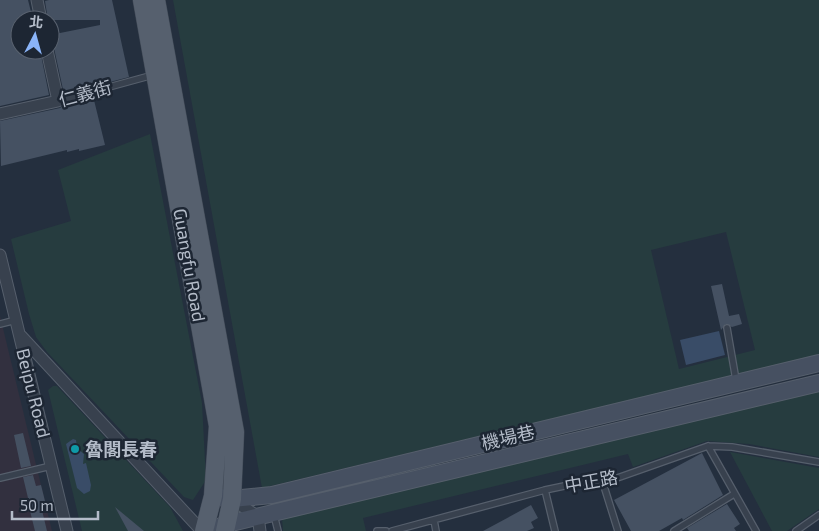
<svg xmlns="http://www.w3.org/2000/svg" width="819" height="531" viewBox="0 0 819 531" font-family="'Exo 2','Noto Sans TC',sans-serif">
<rect width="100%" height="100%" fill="#242f3e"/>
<path fill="#32303f" d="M0,316L41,485L52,531H0Z"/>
<path fill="#263c3f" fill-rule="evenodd" d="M173,0H819V355L262,488ZM726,232L755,350L679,369L651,250Z
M150,134L202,403L206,480L193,500L184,497L47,352L36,337L29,314L11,239L71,221L58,170Z
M53,386H57L170,507L183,531H82L48,390Z
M819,390V457L749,444L707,441L633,467L628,454L363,518L366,531H283L282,518Z
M730,452L819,468V509L787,531H772Z"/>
<path fill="#394c67" d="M719,331L725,355L686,365L680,340Z
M73,439L76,440L77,448L84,454L83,464L86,463L91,485L90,491L84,494L77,488L66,444Z"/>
<path fill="#455162" d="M0,0H28L33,20H20V50H40L49,95L0,106Z
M49,0H112L129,77L64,94L54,48L50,43V35L100,25V20H48L45,1Z
M93,96L105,145L79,151V149L67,152V150L1,166L0,121L60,108L65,104Z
M722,284L729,316L739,314L742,324L732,327L726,324L721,330L711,286Z
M23,433L31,466L21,468L14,435Z
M702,453L723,495L683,520L682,518L659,531H631L614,500Z
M33,475L36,486L41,485L46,505L41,506L47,531H35L29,507H27L24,499L28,498L23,477Z
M727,504L740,524L734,528L736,531H689L687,528Z
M531,505L538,518L531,522L534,528L527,531H483Z
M115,507L144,531H128Z"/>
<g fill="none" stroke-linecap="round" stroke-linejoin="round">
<defs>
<path id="lane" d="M58,101L153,75
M0,324L16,320
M727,328L736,380
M708,446L756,531
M0,478L51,466
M603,483L618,531
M545,490L555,531
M274,515L278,531
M434,520L436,531
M377,531H386
M392,531L545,490L588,481L603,483L708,446L732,447L819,462
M674,531L734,494
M796,531L819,515"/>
<path id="street" d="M37,0L41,20
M0,114L58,101L47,50
M0,255L67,531
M21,336L202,531
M232,499L258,517L260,531"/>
<path id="secondary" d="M213,496L232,499L272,495L819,363
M207,531L227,524L819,383"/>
<path id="primary" d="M142,0L218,426L213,496L204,531
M156,0L235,432L232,499L225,531"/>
</defs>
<use href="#lane" stroke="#565f6c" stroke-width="8"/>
<use href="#street" stroke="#565f6c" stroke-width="13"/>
<use href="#secondary" stroke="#565f6c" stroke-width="18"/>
<use href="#primary" stroke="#414a57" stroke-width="19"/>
<use href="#lane" stroke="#38414e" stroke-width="5.5"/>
<use href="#street" stroke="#38414e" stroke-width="11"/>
<use href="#secondary" stroke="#465061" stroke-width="16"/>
<use href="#primary" stroke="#56606e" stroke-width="18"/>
</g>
<circle fill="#0f9aa8" stroke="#1d2633" stroke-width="2" cx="75" cy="449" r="5"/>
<g text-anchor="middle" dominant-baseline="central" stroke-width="5" stroke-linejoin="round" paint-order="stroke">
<g font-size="18" fill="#b4bcc9" stroke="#1d2633">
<text transform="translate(85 93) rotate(-15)">仁義街</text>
<text transform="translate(190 265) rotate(80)">Guangfu Road</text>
<text transform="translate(34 393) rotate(76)">Beipu Road</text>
<text transform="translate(508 437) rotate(-13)">機場巷</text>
<text transform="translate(591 481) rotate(-10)">中正路</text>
</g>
<g font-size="18" font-weight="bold" fill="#b4bcc9" stroke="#1d2633" text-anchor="start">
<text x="85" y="449">魯閣長春</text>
</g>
</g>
<g transform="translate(35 35) rotate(6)"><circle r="24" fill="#1d2633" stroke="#59626f"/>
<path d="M0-4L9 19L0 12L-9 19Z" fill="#8ab4f8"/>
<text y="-8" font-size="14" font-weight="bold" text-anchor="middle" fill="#b4bcc9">北</text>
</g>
<path d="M12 511v8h86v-8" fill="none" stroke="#b4bcc9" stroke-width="2.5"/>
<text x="20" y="511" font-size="15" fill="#b4bcc9" stroke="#1d2633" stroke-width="4" paint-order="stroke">50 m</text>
</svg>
